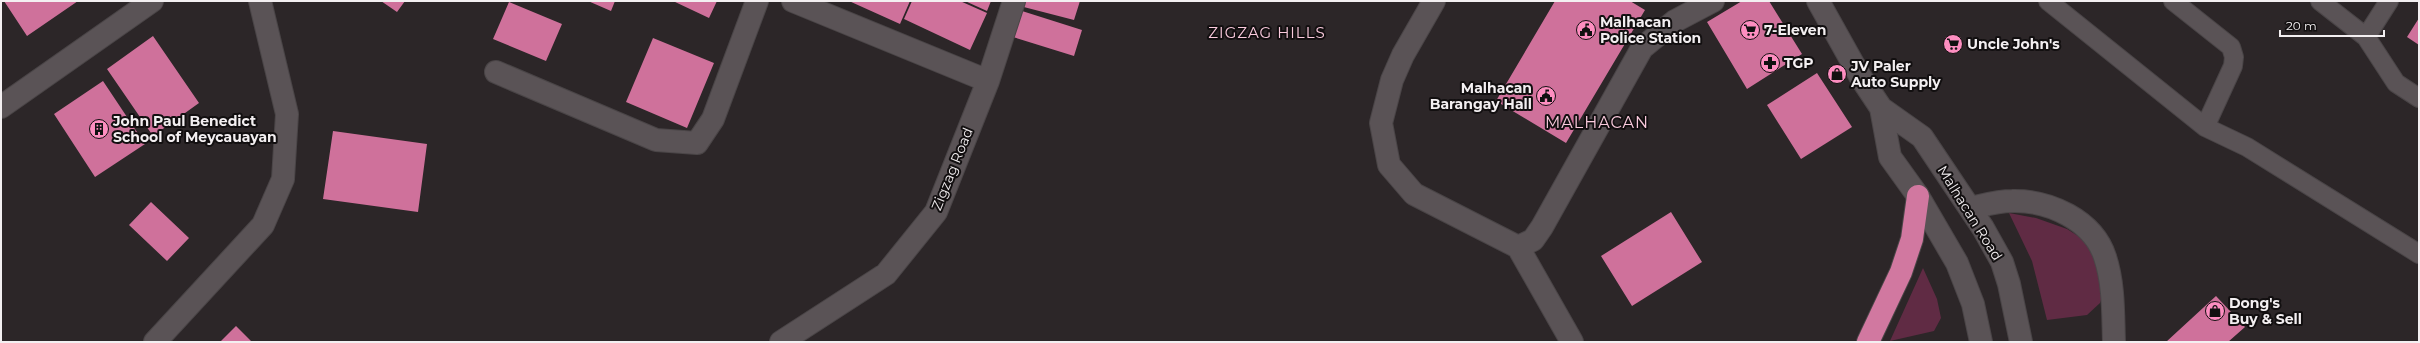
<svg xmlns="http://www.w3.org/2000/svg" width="2420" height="343" viewBox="0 0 2420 343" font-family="Montserrat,sans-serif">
<rect width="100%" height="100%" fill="#2c2628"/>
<path fill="#602b44" d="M2009,213L2036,218L2067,229L2089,243L2105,287L2100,303L2087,315L2047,320L2032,261Z
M1923,268L1937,299L1941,318L1934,331L1890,341Z"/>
<path fill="#cf719b" d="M4,1H78L27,36Z
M381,1H405L397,12Z
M588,1H615L611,11Z
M673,1H717L709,18Z
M849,1H910L900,24Z
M912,1H960L987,13L970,50L904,19Z
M965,1H991L987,11Z
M1017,1H1080L1074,20L1016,5Z
M1555,1H1630L1645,10L1566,143L1496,101Z
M1742,1H1769L1802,54L1747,89L1707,22Z
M509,2L562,24L546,61L493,39Z
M1022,11L1082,30L1074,56L1013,37Z
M2419,18V45L2407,37Z
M153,36L199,103L153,136L107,69Z
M653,38L714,63L687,128L626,102Z
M1817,73L1852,127L1801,159L1767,105Z
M103,81L145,144L95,177L54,114Z
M333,131L427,144L418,212L323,199Z
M151,202L189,238L167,261L129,225Z
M1671,212L1702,262L1632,306L1601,256Z
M2216,296L2245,327L2228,342H2166Z
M236,326L252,342H220Z"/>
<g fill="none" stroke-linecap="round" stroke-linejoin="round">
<defs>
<path id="lane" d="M2048,1L2205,127L2247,147L2419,254
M2173,1L2231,47L2234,57L2233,66L2205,127
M2320,1L2366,37L2396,83L2419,98
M2366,37L2389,1"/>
<path id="street" d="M793,1L988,81
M1434,1L1403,55L1392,80L1381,123L1389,165L1414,194L1518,247L1572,342
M496,72L656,140L697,143L713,119L757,1
M1,107L152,1
M1518,247L1533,240L1542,227L1642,48L1675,21L1713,1
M155,342L263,225L283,179L287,114L260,1
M781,342L886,274L936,212L988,81L1014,1"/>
<path id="secondary" d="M1818,1L1861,78L1881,108L1922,137L1983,228L2002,262L2009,284L2021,342
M1881,108L1890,157L1918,196L1957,263L1973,304L1981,342
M1970,208C1984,205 1998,201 2012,201C2049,200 2093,220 2105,257C2114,284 2113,314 2114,342"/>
<path id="highway" d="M1868,342L1901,272L1912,239L1918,196"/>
</defs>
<use href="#lane" stroke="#4a4547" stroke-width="20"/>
<use href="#street" stroke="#4a4547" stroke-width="24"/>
<use href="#secondary" stroke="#4a4547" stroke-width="24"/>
<use href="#highway" stroke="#4a4547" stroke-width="24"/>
<use href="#lane" stroke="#5a5356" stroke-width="18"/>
<use href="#street" stroke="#5a5356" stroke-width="22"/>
<use href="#secondary" stroke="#5a5356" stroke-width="22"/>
<use href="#highway" stroke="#d178a0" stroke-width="22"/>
</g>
<defs>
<symbol id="civic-disc" viewBox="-11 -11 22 22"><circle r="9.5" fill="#fd8ec0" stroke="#120f10"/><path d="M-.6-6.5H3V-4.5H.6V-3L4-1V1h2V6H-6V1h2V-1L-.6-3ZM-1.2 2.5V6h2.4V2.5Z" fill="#111"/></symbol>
<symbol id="supermarket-disc" viewBox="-11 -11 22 22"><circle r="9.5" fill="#fd8ec0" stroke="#120f10"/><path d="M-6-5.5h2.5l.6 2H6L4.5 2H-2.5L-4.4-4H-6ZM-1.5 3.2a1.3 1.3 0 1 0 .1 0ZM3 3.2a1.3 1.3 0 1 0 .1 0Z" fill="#111"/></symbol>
<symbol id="pharmacy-disc" viewBox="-11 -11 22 22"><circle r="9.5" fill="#fd8ec0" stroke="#120f10"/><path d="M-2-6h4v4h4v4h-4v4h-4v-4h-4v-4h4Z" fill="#111"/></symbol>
<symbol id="shop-disc" viewBox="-11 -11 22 22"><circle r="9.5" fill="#fd8ec0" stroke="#120f10"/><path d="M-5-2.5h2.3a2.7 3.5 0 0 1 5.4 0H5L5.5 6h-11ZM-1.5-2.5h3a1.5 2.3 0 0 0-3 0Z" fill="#111"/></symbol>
<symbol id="building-disc" viewBox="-11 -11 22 22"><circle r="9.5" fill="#fd8ec0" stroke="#120f10"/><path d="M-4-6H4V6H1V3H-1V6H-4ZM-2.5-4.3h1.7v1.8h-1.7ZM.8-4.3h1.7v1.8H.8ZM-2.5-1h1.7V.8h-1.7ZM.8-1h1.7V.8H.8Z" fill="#111"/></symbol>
</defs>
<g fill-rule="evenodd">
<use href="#civic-disc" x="1575" y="19" width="22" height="22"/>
<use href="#supermarket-disc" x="1739" y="19" width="22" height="22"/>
<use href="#supermarket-disc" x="1942" y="33" width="22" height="22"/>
<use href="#pharmacy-disc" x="1759" y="52" width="22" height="22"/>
<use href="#shop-disc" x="1826" y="63" width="22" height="22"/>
<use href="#civic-disc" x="1535" y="85" width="22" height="22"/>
<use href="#building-disc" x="88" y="118" width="22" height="22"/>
<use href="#shop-disc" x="2204" y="300" width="22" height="22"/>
</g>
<g text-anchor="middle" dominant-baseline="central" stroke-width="4" stroke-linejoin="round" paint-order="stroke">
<g font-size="14" font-weight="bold" fill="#f3eff1" stroke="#120f10" text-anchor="start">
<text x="1600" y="22">Malhacan<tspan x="1600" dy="16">Police Station</tspan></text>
<text x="1764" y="30">7-Eleven</text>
<text x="1967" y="44">Uncle John's</text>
<text x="1784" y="63">TGP</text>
<text x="1851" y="66">JV Paler<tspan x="1851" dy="16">Auto Supply</tspan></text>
<text x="1532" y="88" text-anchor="end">Malhacan<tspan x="1532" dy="16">Barangay Hall</tspan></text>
<text x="113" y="121">John Paul Benedict<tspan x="113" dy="16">School of Meycauayan</tspan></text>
<text x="2229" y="303">Dong's<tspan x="2229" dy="16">Buy &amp; Sell</tspan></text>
</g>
<g font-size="14" fill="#f3eff1" stroke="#120f10">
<text transform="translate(952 169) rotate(-68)">Zigzag Road</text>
<text transform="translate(1970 213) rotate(58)">Malhacan Road</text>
</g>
<g font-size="15" letter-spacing="1" fill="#facadd" stroke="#120f10">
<text x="1267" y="32">ZIGZAG HILLS</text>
</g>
<g font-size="16" letter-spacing="1" fill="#facadd" stroke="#120f10">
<text x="1597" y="122">MALHACAN</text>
</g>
</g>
<rect width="2420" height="343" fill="none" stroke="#f3eff1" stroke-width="4"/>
<path d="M2280 30v6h104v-6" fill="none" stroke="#f3eff1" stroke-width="2"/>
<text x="2286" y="30" font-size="12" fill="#f3eff1" stroke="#120f10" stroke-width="3" paint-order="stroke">20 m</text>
</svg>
